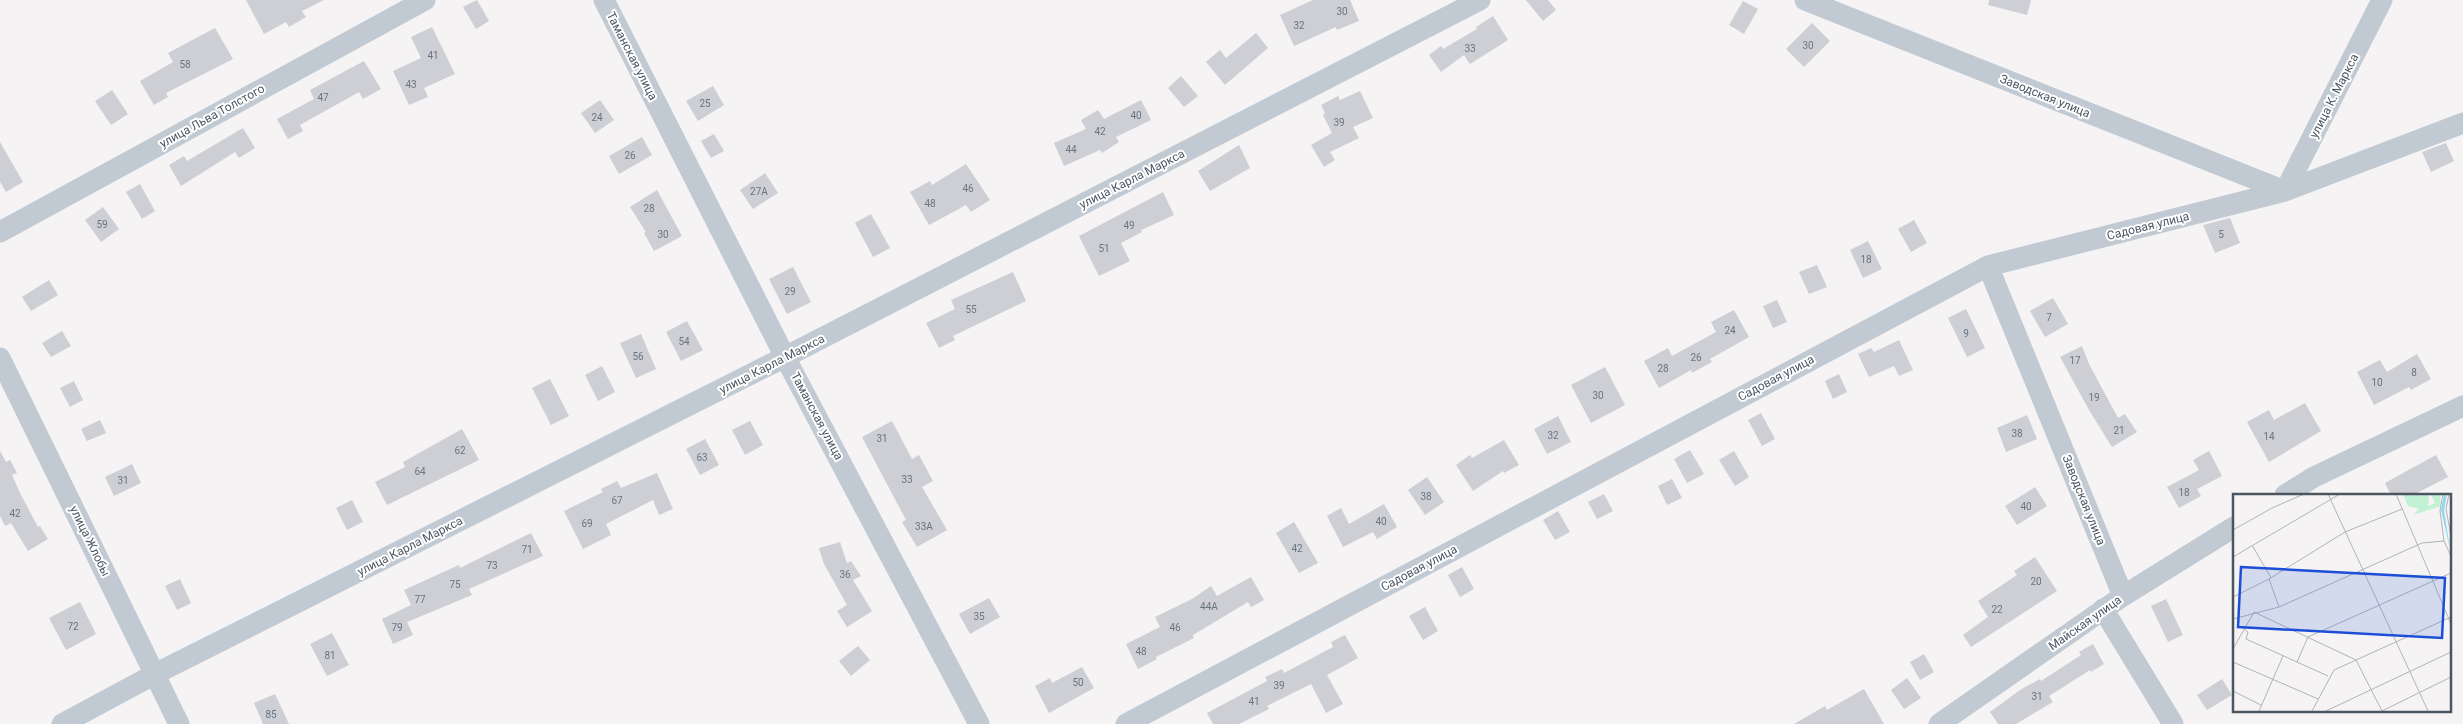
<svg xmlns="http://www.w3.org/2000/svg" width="2463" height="724" viewBox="0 0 2463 724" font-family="Roboto,sans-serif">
<rect width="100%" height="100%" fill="#f5f3f3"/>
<path fill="#cdcfd5" d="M246,0H324L302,11L306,17L289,27L286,22L264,34Z
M477,0L489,21L476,29L463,7Z
M1313,0H1350L1359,21L1337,30L1336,27L1294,46L1280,15Z
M1526,0H1548L1556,10L1543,21Z
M1989,0H2031L2027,15L1988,5Z
M1743,1L1758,9L1744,34L1729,25Z
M1493,16L1508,40L1470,64L1464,55L1441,72L1429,55L1441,46L1443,49L1477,29L1476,27Z
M1812,23L1830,41L1804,67L1786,49Z
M432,27L455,74L424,88L428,97L409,105L393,71L421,58L411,37Z
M215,28L233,59L166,93L168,97L154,105L140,81L173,62L168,53Z
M1256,33L1268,48L1225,85L1206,62L1220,50L1226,58Z
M364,61L381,89L363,99L359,92L300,125L303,131L288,139L277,119L314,99L310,90Z
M1181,76L1198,96L1184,107L1168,88Z
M713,86L724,105L698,121L686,101Z
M112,90L128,114L111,125L95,101Z
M1360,91L1373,118L1353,127L1359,138L1330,152L1335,160L1324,167L1311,145L1332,133L1323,115L1325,113L1321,105L1338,96L1340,100Z
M600,100L614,120L595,133L581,113Z
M1141,100L1151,120L1116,137L1119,142L1102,153L1100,150L1064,166L1054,143L1086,129L1081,120L1098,110L1104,119Z
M243,128L255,148L239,158L235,152L181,186L169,165L184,156L187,161Z
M714,134L724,151L711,158L701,141Z
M642,137L652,155L619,174L609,156Z
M0,142L23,182L6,192L0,182Z
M2446,143L2454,161L2431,172L2422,152Z
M1239,145L1250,168L1210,191L1198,171Z
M966,164L990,200L971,212L966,205L929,225L910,192L930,181L932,185Z
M765,173L778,193L753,209L740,190Z
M140,184L155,211L142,219L126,192Z
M657,190L682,236L654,251L644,233L646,232L630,207Z
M1163,192L1174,215L1141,230L1142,232L1121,243L1130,261L1099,276L1079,236Z
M103,207L119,229L101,242L85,220Z
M871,214L890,248L873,257L855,223Z
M2230,218L2240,243L2215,253L2203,225Z
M1914,220L1927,243L1911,252L1898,229Z
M1868,241L1882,269L1863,278L1850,250Z
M1817,265L1827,287L1809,294L1799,272Z
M793,267L811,302L787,314L769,279Z
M1013,272L1026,301L953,336L955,340L939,348L926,323L955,309L951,300Z
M49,280L58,295L31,311L22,297Z
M2053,298L2068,324L2045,337L2030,311Z
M1777,300L1787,322L1773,328L1763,306Z
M1966,309L1985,348L1967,357L1948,318Z
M1734,310L1749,337L1710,359L1712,362L1692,373L1691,370L1659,388L1644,361L1668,348L1672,356L1716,332L1711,322Z
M687,321L703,350L681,361L666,332Z
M62,331L71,346L51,357L42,343Z
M641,334L656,369L636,378L620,343Z
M1899,340L1913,370L1899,376L1894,366L1869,377L1858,354L1871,348L1874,352Z
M2082,346L2089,364L2118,418L2125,414L2137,432L2112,447L2089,410L2060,357Z
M2417,354L2431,379L2411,390L2409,387L2374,405L2357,372L2380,360L2387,372Z
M602,366L615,392L598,401L585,375Z
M1605,367L1625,405L1591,423L1571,385Z
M1839,374L1847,392L1833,399L1825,381Z
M550,379L569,416L551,425L532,388Z
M74,381L83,400L70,407L60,388Z
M2305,403L2321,431L2269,462L2247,422L2269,410L2274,420Z
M1761,413L1775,439L1762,446L1748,420Z
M2027,415L2037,439L2006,452L1997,428Z
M1558,416L1571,442L1547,454L1534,429Z
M100,420L106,433L87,441L81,429Z
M750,421L763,445L745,455L732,430Z
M892,421L912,459L919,455L933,481L922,487L947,530L917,547L902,522L906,520L862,437Z
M462,429L479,460L387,505L375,482L405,467L403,462Z
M705,439L719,465L700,475L686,449Z
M1504,440L1519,465L1504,473L1503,471L1473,491L1456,465L1470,455L1472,458Z
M1690,450L1704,474L1687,483L1674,459Z
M0,451L6,462L10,460L17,473L12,475L20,493L38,527L40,526L48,539L28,551L11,523L5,526L0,516Z
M1734,451L1749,477L1735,486L1719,460Z
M2209,451L2222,476L2197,489L2201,496L2179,508L2167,487L2199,470L2193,460Z
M2436,455L2448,477L2413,495H2391L2385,483Z
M132,464L141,483L114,496L105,477Z
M657,473L673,509L659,515L653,500L606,524L611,535L583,549L564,511L603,492L601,489L617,481L621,488Z
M1427,477L1444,502L1425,515L1408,490Z
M1672,479L1682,498L1667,505L1658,486Z
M2035,487L2047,506L2017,525L2005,506Z
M1604,494L1613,511L1597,519L1588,502Z
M352,500L363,522L347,530L336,508Z
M1384,504L1397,527L1377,539L1373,532L1343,547L1327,516L1341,508L1349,524Z
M1558,511L1570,532L1555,540L1543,520Z
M1294,522L1318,563L1299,573L1276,533Z
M531,533L543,556L469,589L472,595L407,622L413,635L393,644L382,619L411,605L404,590L459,565L460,568Z
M840,542L847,563L851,561L861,576L853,580L872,611L847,627L837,611L847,605L824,564L819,548Z
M2035,557L2057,591L1971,647L1963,635L1988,617L1978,601L2017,575L2014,571Z
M1462,567L1474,589L1460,597L1448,575Z
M1251,577L1264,600L1251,607L1248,602L1193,635L1194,638L1156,657L1157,659L1138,669L1126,644L1160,627L1155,617L1192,599L1211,586L1217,596Z
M180,579L191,603L177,610L165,586Z
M989,598L1000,617L970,634L959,614Z
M2166,599L2183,635L2168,642L2151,606Z
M80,602L96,634L66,650L49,618Z
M1425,607L1438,631L1423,640L1409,616Z
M332,633L349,665L327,676L310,644Z
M1345,635L1358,658L1327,675L1343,704L1326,713L1311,684L1267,706L1269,709L1239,724H1213L1207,713L1267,681L1265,677L1282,669L1284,673L1333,647L1331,642Z
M2093,644L2104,664L2091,672L2090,670L2049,696L2053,702L2016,724H1998L1990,712L2020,690L2040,679L2041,681L2081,655L2079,652Z
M858,646L870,660L851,676L839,661Z
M1924,654L1934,672L1920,680L1910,662Z
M1082,667L1094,688L1049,713L1035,686L1050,678L1052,683Z
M1907,678L1921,698L1904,709L1891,690Z
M2222,679L2232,695L2207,710L2197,695Z
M1864,689L1884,724H1794L1825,706L1827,710Z
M275,694L289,724H263L254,703Z"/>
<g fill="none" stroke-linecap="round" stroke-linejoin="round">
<path stroke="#c1cad2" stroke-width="21" d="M604,0L785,357L979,724
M1805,0L2285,191L2382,0
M0,232L425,0
M1988,266L2123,596
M0,358L179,724
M2285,495L2314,477L2463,406
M2103,609L2173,724
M62,724L155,674L785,357L1480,0
M1126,724L1988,266L2285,191L2463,123
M1939,724L2123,596L2234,527"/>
</g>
<g text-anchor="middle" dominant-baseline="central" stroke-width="4" stroke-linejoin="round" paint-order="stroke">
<g font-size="10" fill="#6b747e">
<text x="1342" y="11">30</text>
<text x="1299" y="25">32</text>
<text x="1808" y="45">30</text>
<text x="1470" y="48">33</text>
<text x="433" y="55">41</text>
<text x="185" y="64">58</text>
<text x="411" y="84">43</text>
<text x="323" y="97">47</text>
<text x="705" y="103">25</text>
<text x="1136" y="115">40</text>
<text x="597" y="117">24</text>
<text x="1339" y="122">39</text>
<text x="1100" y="131">42</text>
<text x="1071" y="149">44</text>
<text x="630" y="155">26</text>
<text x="968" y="188">46</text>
<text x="759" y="191">27А</text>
<text x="930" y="203">48</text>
<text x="649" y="208">28</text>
<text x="102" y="224">59</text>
<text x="1129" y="225">49</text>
<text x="663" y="234">30</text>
<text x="2221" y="234">5</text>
<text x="1104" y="248">51</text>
<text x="1866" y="259">18</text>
<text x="790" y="291">29</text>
<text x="971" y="309">55</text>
<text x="2049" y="317">7</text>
<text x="1730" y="330">24</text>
<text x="1966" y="333">9</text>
<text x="684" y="341">54</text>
<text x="638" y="356">56</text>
<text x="1696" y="357">26</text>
<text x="2075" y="360">17</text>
<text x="1663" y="368">28</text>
<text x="2414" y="372">8</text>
<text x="2377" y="382">10</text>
<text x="1598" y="395">30</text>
<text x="2094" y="397">19</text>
<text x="2119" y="430">21</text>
<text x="2017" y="433">38</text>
<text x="1553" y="435">32</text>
<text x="2269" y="436">14</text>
<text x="882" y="438">31</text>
<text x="460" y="450">62</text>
<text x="702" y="457">63</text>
<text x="420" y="471">64</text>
<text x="907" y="479">33</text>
<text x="123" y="480">31</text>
<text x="2184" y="492">18</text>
<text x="1426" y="496">38</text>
<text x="617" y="500">67</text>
<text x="2026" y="506">40</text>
<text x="15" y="513">42</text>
<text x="1381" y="521">40</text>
<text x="587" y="523">69</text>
<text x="924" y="526">33А</text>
<text x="1297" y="548">42</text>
<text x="527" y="549">71</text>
<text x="492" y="565">73</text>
<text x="845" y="574">36</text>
<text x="2036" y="581">20</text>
<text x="455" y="584">75</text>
<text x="420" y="599">77</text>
<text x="1209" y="606">44А</text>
<text x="1997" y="609">22</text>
<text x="979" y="616">35</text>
<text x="73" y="626">72</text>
<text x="397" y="627">79</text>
<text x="1175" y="627">46</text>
<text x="1141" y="651">48</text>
<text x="330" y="655">81</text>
<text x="1078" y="682">50</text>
<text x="1279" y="685">39</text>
<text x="2037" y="696">31</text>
<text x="1254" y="701">41</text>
<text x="271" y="714">85</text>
</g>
<g font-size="12" fill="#4a5661" stroke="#fff">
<text transform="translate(632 56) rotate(63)">Таманская улица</text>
<text transform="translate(2045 96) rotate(22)">Заводская улица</text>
<text transform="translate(2334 96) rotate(-63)">улица К. Маркса</text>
<text transform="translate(212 116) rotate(-29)">улица Льва Толстого</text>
<text transform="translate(1132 179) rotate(-27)">улица Карла Маркса</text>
<text transform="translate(2148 226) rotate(-14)">Садовая улица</text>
<text transform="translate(772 364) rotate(-27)">улица Карла Маркса</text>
<text transform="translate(1776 378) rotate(-28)">Садовая улица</text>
<text transform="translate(817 416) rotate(62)">Таманская улица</text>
<text transform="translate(2084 500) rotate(68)">Заводская улица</text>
<text transform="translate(90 541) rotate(64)">улица Жлобы</text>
<text transform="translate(410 546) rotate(-27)">улица Карла Маркса</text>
<text transform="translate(1419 568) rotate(-28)">Садовая улица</text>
<text transform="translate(2085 623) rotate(-35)">Майская улица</text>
</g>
</g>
<g transform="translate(2233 494)">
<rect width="218" height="218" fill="#f5f3f3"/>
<path d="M170,0H196L195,12L202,9L198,1L207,0L208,12L180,21L186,15L175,12Z" fill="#c3f1d5"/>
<path d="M211,0H214L211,16L217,55L208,16Z" fill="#90daee"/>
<path fill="none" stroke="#b1b4b9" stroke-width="1" d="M95,0L195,217M163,0L218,130M210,0L207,17L211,47M216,0L213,15L218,42M0,36L39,14L71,0M19,51L38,84M0,63L107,0M36,85L46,113M0,103L36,85L112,38L169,15M0,125L46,113L189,49L211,47L218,62M11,135L15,138L13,145L95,182M0,155L21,118L123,166L149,217M0,168L85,205M64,168L75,143L218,79M0,197L28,211M26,217L50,162M79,217L101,176L218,123M93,217L218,158M149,217L218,183"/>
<path fill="#1d4ed8" fill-opacity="0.15" stroke="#1d4ed8" stroke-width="2.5" d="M8,73L212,84L209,144L5,133Z"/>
<rect width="218" height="218" fill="none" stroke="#4a5661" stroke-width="2.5"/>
</g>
</svg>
